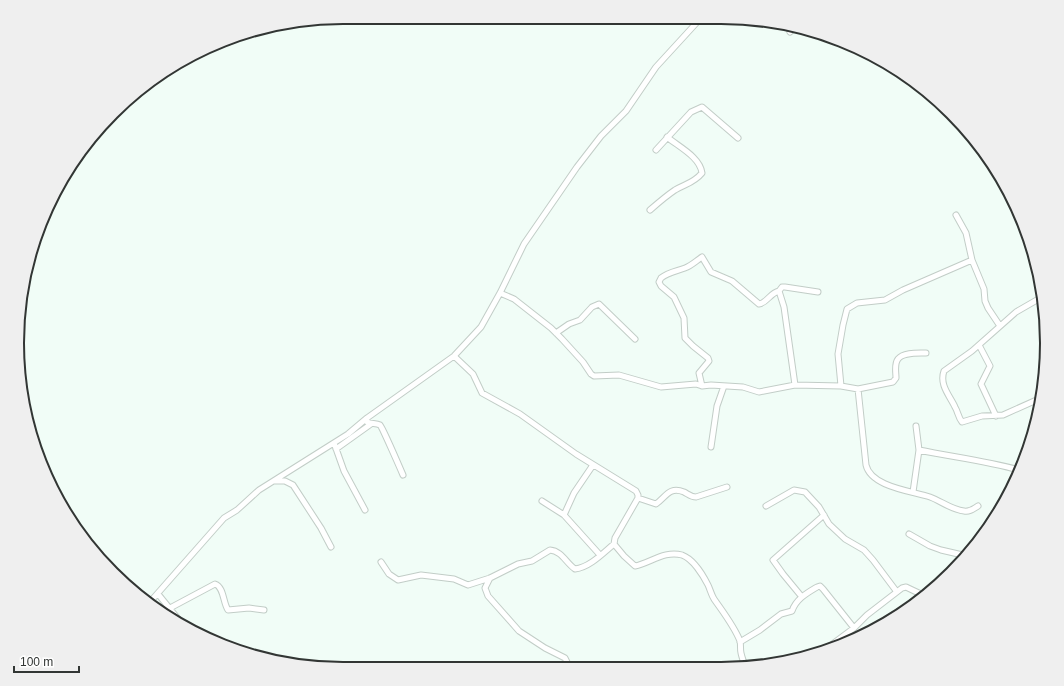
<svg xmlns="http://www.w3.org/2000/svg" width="1064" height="686" viewBox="0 0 1064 686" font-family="Helvetica,sans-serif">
<rect width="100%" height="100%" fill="#f1fdf7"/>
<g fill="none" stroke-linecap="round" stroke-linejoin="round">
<defs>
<path id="minor" d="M790,32L793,29
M656,150L691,112L702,107L738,138
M650,210C658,203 666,196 675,190C685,184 694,183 702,173C700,157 679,147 667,137
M956,215L966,233L972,260L984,289L985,301L988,308L1000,326
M500,293L514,299L551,328L562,339L583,362L591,374L594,376L619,375L661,387L696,384L702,386L711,385L743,387L759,392L795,385L841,386L858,389L893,382L896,378C896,372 894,364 898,359C903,352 918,353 926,353
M556,333L569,324L580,320L592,307L599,304L635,339
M979,345L990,366L981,384L996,416
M454,356L473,374L482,393L520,414L576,454L636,491L638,495V498L615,538L614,544L624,556L635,566C650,563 665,550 682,555C693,559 703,575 708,585C710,589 711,594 714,599C723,612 734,626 740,641C741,645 740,649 741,653C742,658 744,663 746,668
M795,385L784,307L779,291L782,287H785L818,292
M702,386L699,373L709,361L708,358L693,346L685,338L684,318L674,297L661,286L659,282L661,278C668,272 677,271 685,268C691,266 696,261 702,257L711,272L732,281L759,304C767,303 770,293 779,291
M841,386L838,354L843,325L847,309L857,303L885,300L903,290L972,260
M858,389L866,465C871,487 912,491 930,497C941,501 952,510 964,511C970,512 973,509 978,506
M1041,398L1003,415L982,416L962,422C958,417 958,412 955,407C950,396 939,385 944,371L972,351L1016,312L1042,297
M367,418V422C371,424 376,423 380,425C382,427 400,468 403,475
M334,443L344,471L365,510
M711,447L717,406L724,386
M336,449L371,424
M919,450C953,457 986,461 1019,470
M275,481H285L293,485L321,528L331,547
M913,492L919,450L916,426
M638,498L656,504C666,497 669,486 684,492C688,494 691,497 696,497L727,487
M542,501L564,515L600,555
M766,506L794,490L805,492L819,507L829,524L845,539L864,550L873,560L897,592
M564,515L574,493L593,465
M909,534L930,546L941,550L967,556
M381,562L389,574L398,580L421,575L454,579L468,585L490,578L518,564L532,561L550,550C562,551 566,563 575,569C590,567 603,553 614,544
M490,578L485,588L488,596L519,631L545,648L565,658L567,662V667
M158,594L179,620
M802,597L783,574L773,560L824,515
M150,602L224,518L237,510L259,490L348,434L367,418L454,356L481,327L500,293L524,244L577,167L601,136L626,111L656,67L700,19
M170,608L215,584C224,587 223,603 228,610L249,608L264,610
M740,642L760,630L781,614L792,611C796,599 807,593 817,587L820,586L823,589L854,628
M823,651L854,628L867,615L902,588L906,587L925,596"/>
</defs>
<use href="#minor" stroke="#c2cdc7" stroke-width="7"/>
<use href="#minor" stroke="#fff" stroke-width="5"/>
</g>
<path d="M0 0H1064V686H0ZM343 24H721A319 319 0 0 1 1040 343V343A319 319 0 0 1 721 662H343A319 319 0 0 1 24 343V343A319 319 0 0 1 343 24Z" fill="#efefef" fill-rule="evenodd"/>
<path fill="none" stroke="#323634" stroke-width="2" d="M343 24H721A319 319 0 0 1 1040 343V343A319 319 0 0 1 721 662H343A319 319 0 0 1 24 343V343A319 319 0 0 1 343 24Z"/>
<path d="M14 666v6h65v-6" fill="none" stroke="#323634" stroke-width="2"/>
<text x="20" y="666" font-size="12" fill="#323634" stroke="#ffffff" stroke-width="3" paint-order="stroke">100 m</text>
</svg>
